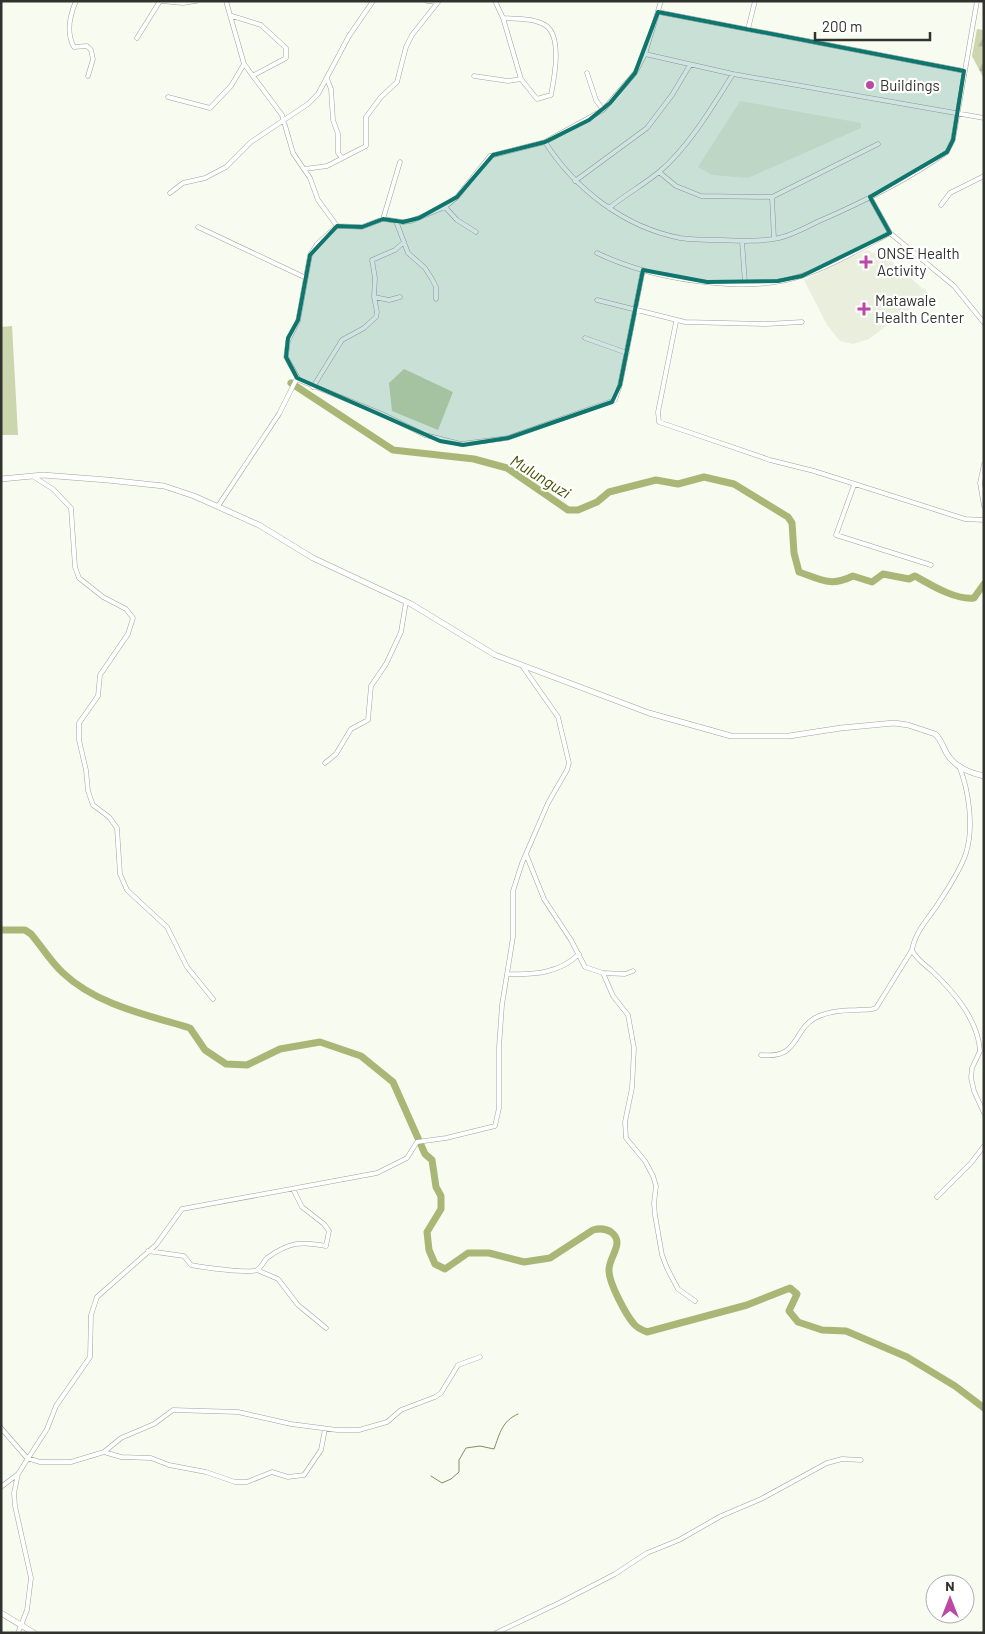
<svg xmlns="http://www.w3.org/2000/svg" width="985" height="1634" viewBox="0 0 985 1634" font-family="Barlow,sans-serif">
<defs>
<pattern id="forest-firs" width="22" height="20" patternUnits="userSpaceOnUse" patternTransform="scale(1.25)"><rect width="22" height="20" fill="#cbd5ae"/><path d="M5 1l3.5 6h-7zM16 11l3.5 6h-7z" fill="#afb796"/></pattern>
</defs>
<rect width="100%" height="100%" fill="#f8fbf0"/>
<path fill="#eaeedc" d="M740,101L861,123V128L748,178L712,175L698,167Z
M867,250L892,262L929,294L869,339L853,344L840,341L827,325L804,280Z"/>
<path fill="#cbd5ae" d="M12,326L18,435H1V327Z
M404,369L453,392L438,430L392,411L389,383Z"/>
<path fill="url(#forest-firs)" d="M977,29L984,30V79L972,56Z"/>
<g fill="none" stroke-linecap="round" stroke-linejoin="round">
<path stroke="#848f60" stroke-width="1" d="M431,1476L442,1483L451,1479L459,1472V1460L466,1448L480,1446L494,1449C500,1433 502,1421 518,1414"/>
<path stroke="#a8b776" stroke-width="7" d="M291,383L393,450L474,459L507,468L568,510H578L597,502L609,492L656,480L678,484L704,477L734,484L788,517L792,523L794,553L799,572C822,580 830,587 853,576L872,582L883,574L909,579L915,576C931,585 955,600 974,598L984,584
M1,930H25L31,934C42,947 51,962 63,973C97,1005 147,1015 190,1028L205,1050L226,1064L247,1065L280,1049L320,1042L361,1056L393,1082L425,1154L432,1160L436,1187L441,1196V1209L427,1232L429,1250L435,1264L445,1269L468,1253H489L524,1262L550,1258L593,1230C600,1228 605,1228 611,1232C626,1243 608,1257 609,1271C609,1283 626,1315 634,1324C637,1328 642,1330 647,1332L747,1305L790,1288L797,1294L789,1311L798,1322L822,1330L846,1331L907,1357L955,1386L984,1408"/>
<defs>
<path id="minor" d="M76,1C70,15 66,33 74,47L87,46L91,50L93,59L88,76
M161,1L183,3L196,1
M226,1L244,64L282,115L293,153L310,178L318,200L337,226L362,227L383,219L403,222L411,221L445,207L457,197L490,156L545,142L603,110L635,73L645,54L661,1
M427,1L437,2
M495,1L503,18L521,79L537,99L551,95C554,79 563,36 545,25C533,18 517,19 503,18
M658,12L964,71
M232,16L261,25L286,48V58L254,75
M748,29L755,1
M137,38L160,1
M645,54L733,74L984,118
M587,73L596,100L603,110
M474,76L508,81L521,79
M327,79L331,89L333,120L338,134V153L342,158
M168,97L210,108L231,86L244,64
M545,142C575,189 624,227 680,238C694,240 708,240 722,240C740,241 760,242 779,238C792,235 805,228 817,222C861,203 908,180 947,152L953,140L977,1
M305,169L327,166L366,146V117L381,97L397,82L406,47L412,35L439,1
M659,172L676,186L701,196L772,197L878,144
M575,181L647,128L672,95L690,65
M170,193L183,183L205,178L226,167L251,142L308,104L318,94L349,36L373,1
M772,197L774,239
M941,205L950,193L984,176
M445,207L457,220L476,232
M609,208C625,195 643,185 659,172C688,148 713,106 733,74
M383,219L400,162
M396,221L408,253L425,268L432,279L436,287V299
M337,226L317,244L310,255L298,321L288,341L286,357L299,380L382,414L425,435L461,444L508,438L615,400L620,385L643,270
M198,227L304,277
M890,233L954,286L984,323
M742,241L745,283
M597,253C651,279 743,295 801,276C832,266 862,248 890,233L870,197
M400,297L389,300L374,297L375,278L372,260L395,250L404,242
M597,300L685,322L766,324L802,322
M676,322L658,412L659,422L770,460L814,471L965,519L984,520
M585,338L627,353
M313,387L342,340L364,328L376,317L377,312L374,297
M984,464L980,483L984,506
M34,477L53,489L71,508L75,567L79,578L103,597L126,609L133,618L128,634L100,675L98,696L79,723V740L86,770L88,791L93,805L109,817L117,828L120,874L127,890L167,927L187,967L213,999
M854,485L836,535L931,565
M218,506L279,414L297,378
M325,763L336,754L351,729L368,720L371,686L386,664L401,632L406,602
M526,854L544,899L571,940L585,967L603,973L613,996L628,1015L634,1048L632,1088L625,1122L626,1138L645,1161L653,1176L656,1186L654,1203L655,1215L662,1255L667,1268L678,1289L695,1301
M912,950C916,959 924,964 931,970C953,991 978,1019 980,1051L972,1068L971,1078L974,1091L984,1113
M603,973L625,974L633,971
M508,974C534,975 560,973 579,954
M761,1055C800,1059 792,1031 815,1018C826,1012 844,1010 857,1010C864,1009 869,1011 876,1008L912,950C915,933 926,921 936,907C946,891 960,872 966,853C974,828 969,790 959,766
M937,1197L971,1163L984,1146
M148,1251L184,1256L191,1265C201,1267 250,1274 257,1270C261,1268 264,1261 267,1258C289,1242 301,1241 326,1246L329,1231L324,1224L302,1207L293,1189
M257,1270L278,1279L298,1305L326,1328
M1,1428L27,1458L40,1462H71L104,1452L121,1438L154,1424L173,1410L238,1412L291,1424L337,1430H359L387,1422L401,1410L435,1397L441,1393L458,1365L480,1357
M104,1452L121,1457L151,1458L169,1465L206,1472L235,1482H247L272,1472L288,1477L304,1475L321,1450L325,1429
M1,1487L18,1474
M18,1633L27,1610L31,1578L15,1506L14,1493L18,1474L47,1429L56,1406L90,1357L91,1315L97,1297L156,1245L182,1209L377,1173L407,1158L417,1142L446,1138L495,1126L499,1108V1047L502,1005L513,937V891L522,863L548,803L567,770L569,763L558,717L523,667
M496,1633L559,1603L615,1574L647,1553L679,1540L721,1516L761,1499L827,1463L842,1459L861,1460"/>
<path id="tertiary" d="M1,479L43,475L107,480L164,486L194,496L259,525L313,558L411,604L495,655L649,713L731,736H789L841,728L894,723L908,725L935,734C941,739 943,747 947,754C955,767 970,773 984,776
M1,1613L34,1633"/>
</defs>
<use href="#minor" stroke="#a0a399" stroke-width="5"/>
<use href="#tertiary" stroke="#a0a399" stroke-width="6"/>
<use href="#minor" stroke="#fff" stroke-width="4"/>
<use href="#tertiary" stroke="#fff" stroke-width="5"/>
</g>
<path fill="#0f766e" fill-opacity="0.2" stroke="#0f766e" stroke-width="4" stroke-linejoin="round" d="M658,12L964,71L953,140L947,152L870,197L890,233L802,276L778,281L707,282L643,270L620,385L612,402L508,438L463,445L440,441L297,378L286,357L288,338L298,320L310,255L337,226L362,227L383,219L403,222L419,218L457,197L493,155L545,142L589,120L610,103L635,73Z"/>
<g fill="#bc49a3" stroke="#fff" stroke-width="2">
<circle cx="870" cy="85" r="5"/>
<path d="M863.5 254.5h5v5h5v5h-5v5h-5v-5h-5v-5h5z"/>
<path d="M861.5 301.5h5v5h5v5h-5v5h-5v-5h-5v-5h5z"/>
</g>
<g text-anchor="middle" dominant-baseline="central" stroke-width="4.5" stroke-linejoin="round" paint-order="stroke">
<g font-size="15" fill="#31322e" stroke="#fff" text-anchor="start">
<text x="880" y="85">Buildings</text>
<text x="877" y="253">ONSE Health<tspan x="877" dy="17">Activity</tspan></text>
<text x="875" y="300">Matawale<tspan x="875" dy="17">Health Center</tspan></text>
</g>
<g font-size="16" font-style="italic" fill="#475205" stroke="#fff">
<text transform="translate(541 476) rotate(32)">Mulunguzi</text>
</g>
</g>
<rect width="985" height="1634" fill="none" stroke="#31322e" stroke-width="5"/>
<g transform="translate(950 1599)"><circle r="24" fill="#ffffff" stroke="#adadab"/>
<path d="M0-4L9 19L0 12L-9 19Z" fill="#bc49a3"/>
<text y="-8" font-size="14" font-weight="bold" text-anchor="middle" fill="#31322e">N</text>
</g>
<path d="M815 32v8h115v-8" fill="none" stroke="#31322e" stroke-width="2.5"/>
<text x="822" y="32" font-size="15" fill="#31322e" stroke="#ffffff" stroke-width="4" paint-order="stroke">200 m</text>
</svg>
